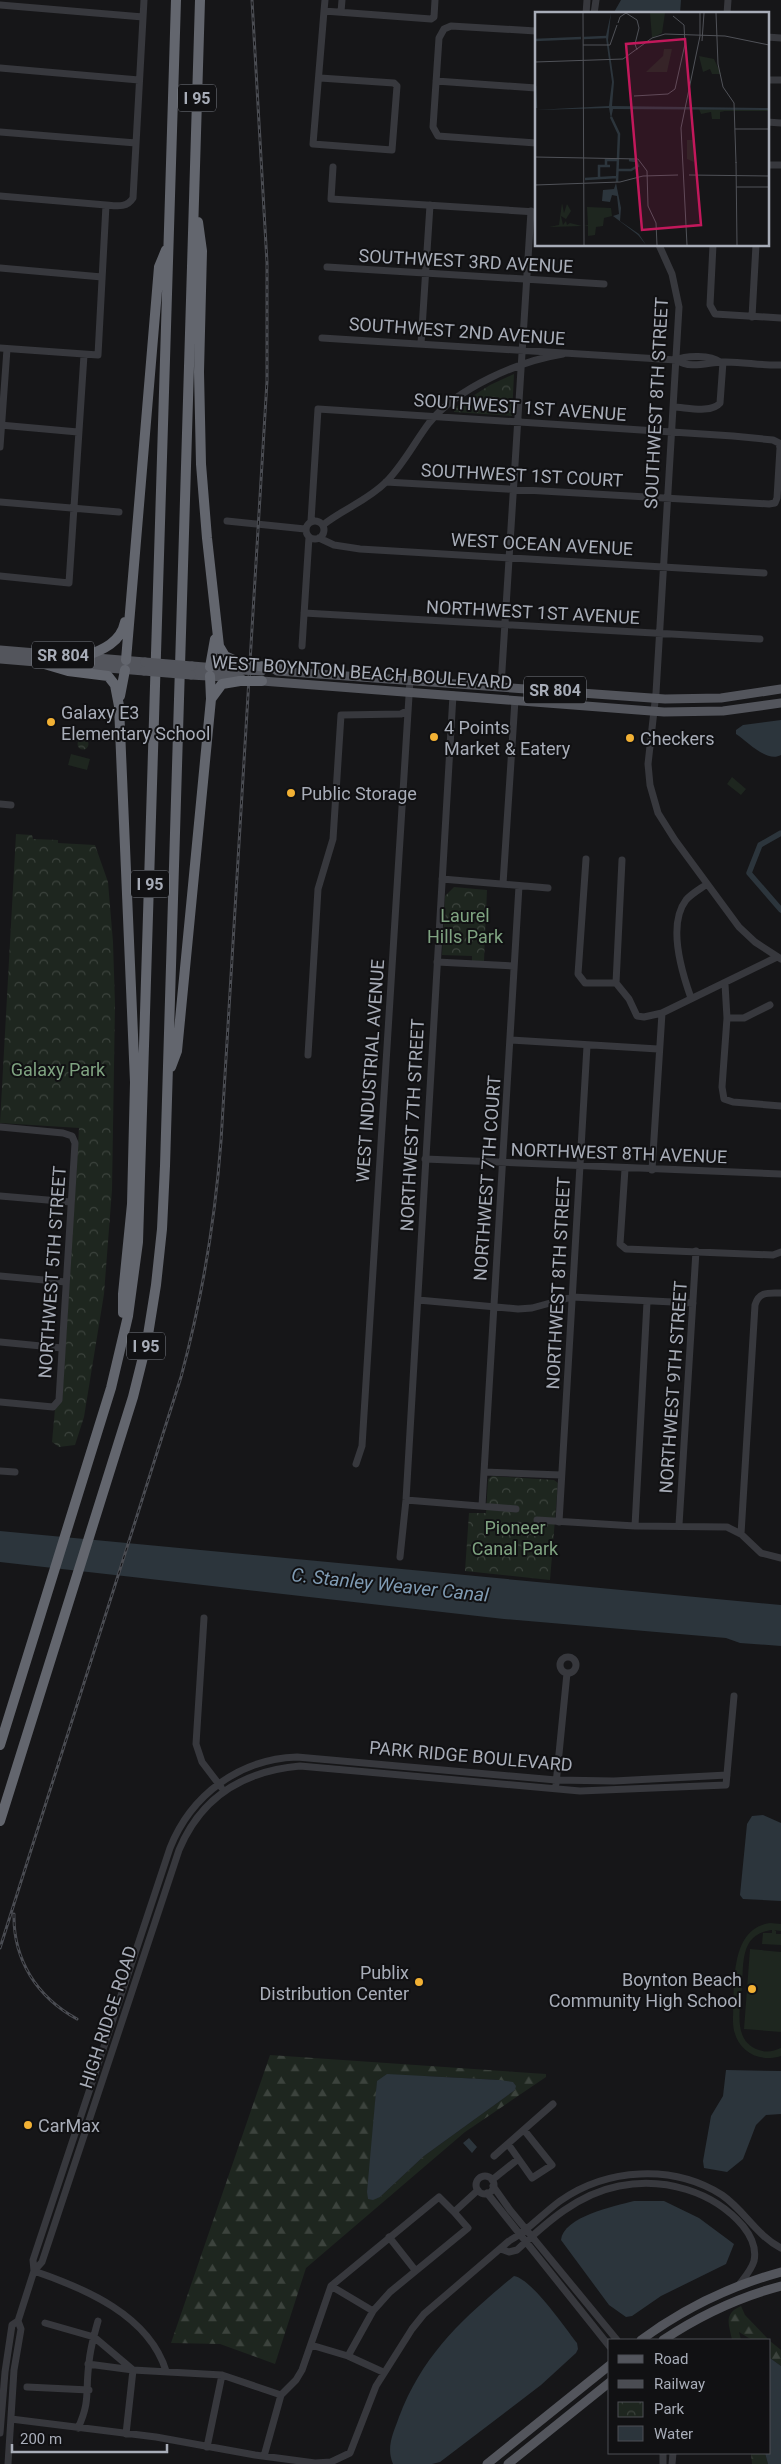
<svg xmlns="http://www.w3.org/2000/svg" width="781" height="2464" viewBox="0 0 781 2464" font-family="Roboto,sans-serif">
<defs>
<pattern id="forest-firs" width="22" height="20" patternUnits="userSpaceOnUse" patternTransform="scale(1.25)"><rect width="22" height="20" fill="#1e261f"/><path d="M5 1l3.5 6h-7zM16 11l3.5 6h-7z" fill="#3c433d"/></pattern>
<pattern id="park-crowns" width="20" height="18" patternUnits="userSpaceOnUse" patternTransform="scale(1.25)"><rect width="20" height="18" fill="#1e261f"/><path d="M2 6a3 3 0 1 1 6 0M12 15a3 3 0 1 1 6 0" fill="none" stroke="#3c433d"/></pattern>
</defs>
<rect width="100%" height="100%" fill="#161618"/>
<path fill="#1e261f" d="M71,754L90,759L87,770L68,765Z
M732,777L746,789L741,795L727,784Z
M770,1923L781,1924V1931L774,1930L776,1931V1934H781V1945L762,1944L763,1933H772V1930C763,1931 754,1935 749,1943C742,1954 743,1972 742,1985C741,2006 731,2041 759,2050C767,2053 774,2051 781,2048V2056C756,2064 733,2048 733,2021C735,1989 728,1929 770,1923Z
M750,1949L781,1952V2032L744,2029Z"/>
<path fill="url(#forest-firs)" fill-rule="evenodd" d="M270,2055L546,2074V2077L465,2132L306,2268L275,2364L220,2344L171,2343ZM424,2076L500,2080L515,2090L424,2156L380,2197L372,2147L377,2081Z
M741,2306L745,2315L769,2340H752L739,2332L741,2340H732C729,2324 723,2314 741,2306Z
M770,2341L781,2350V2366L770,2358Z
M751,2453H765L768,2464H752Z"/>
<path fill="url(#park-crowns)" d="M514,374L512,416L454,412V408L490,385Z
M77.5 744a5.5 5.5 0 1 1 11 0a5.5 5.5 0 1 1-11 0Z
M16,834L32,835L33,839L58,840V843L95,845L108,882L113,942L115,1005L112,1190L104,1294L84,1417L75,1445L59,1447L52,1442L55,1409L62,1401L79,1128L0,1123Z
M454,887L487,890L484,961H472V956L442,955L445,896Z
M492,1476L554,1480L558,1483L550,1580L465,1571L469,1513H486L488,1479Z"/>
<path fill="#2c353c" d="M621,0H681L680,14H613Z
M781,720V755C767,763 748,742 736,734V730L743,725Z
M0,1531L781,1605V1646L740,1643L726,1638L504,1619L0,1562Z
M763,1815L781,1823V1901L743,1899L740,1895L747,1824L752,1816Z
M726,2070L781,2071V2114L766,2115L756,2125L743,2159L727,2172L704,2168L703,2161L711,2116L723,2096Z
M387,2074L500,2080L513,2082L516,2086L515,2090L424,2156L380,2197L373,2200L368,2199L367,2192L376,2091L377,2081Z
M469,2138L477,2147L472,2153L463,2143Z
M634,2201H664L699,2218L734,2244L726,2264L661,2296L632,2316L626,2317L609,2305L561,2240C563,2217 614,2206 634,2201Z
M514,2276C532,2279 565,2328 577,2343L578,2349L576,2353L541,2385L440,2462L432,2464H393C386,2447 393,2434 399,2417C423,2354 463,2318 514,2276Z
M770,2358L781,2366V2464H768L765,2453H770Z"/>
<g fill="none" stroke-linecap="round" stroke-linejoin="round">
<path stroke="#2c353c" stroke-width="5.5" d="M781,833L760,845L749,873L781,910"/>
<path stroke="#37383d" stroke-width="7" d="M0,5L143,17
M324,11L325,0
M341,12L342,0
M586,14L587,0
M594,14L596,0
M727,14L728,0
M536,31L451,26L444,29L439,38L433,127L438,136L536,143
M767,37L781,38
M0,68L139,80
M320,78L394,83L397,86L392,150L313,144L324,11L431,19L434,17L435,0
M767,80H781
M436,81L536,88
M767,122L781,123
M0,132L136,143
M767,165H781
M333,167L331,199L536,212
M0,196L106,205C117,206 127,208 133,198L144,0
M659,245L672,274L679,307L656,693L648,764L650,785L658,813L675,840L739,927L755,942L781,959
M713,245L710,305L715,314L781,318
M327,267L604,284
M0,268L102,277
M752,317L756,245
M322,338L676,360C686,355 711,355 720,362
M421,344L430,205
M0,348L98,355L106,205
M676,360C690,369 706,363 722,362C741,361 761,366 781,365
M673,407C685,407 711,414 720,403L723,362
M0,425L78,432
M0,447L7,349
M0,502L119,512
M306 530a9 9 0 1 1 18 0a9 9 0 1 1-18 0Z
M227,521L305,529
M311,521L318,409L733,436L773,440L779,443L780,448L777,498L775,503L769,504L386,482
M323,525C343,509 367,501 386,482C403,465 414,443 429,423C457,388 519,361 563,354
M319,538L334,545L360,549L764,573
M0,576L69,583L84,355
M304,613L760,639
M302,646L309,537
M501,686L531,211
M0,804L11,805
M586,859L578,974L585,983H616
M622,860L616,983L629,999L637,1016L644,1017L662,1013L777,957
M442,879L548,888
M503,884L515,700
M437,962L514,966
M725,984L727,1018L722,1087L724,1099L733,1102L781,1106
M691,998C682,973 667,925 686,900C691,894 700,889 707,884
M727,1018H744L770,1005
M511,1040L658,1049
M308,1055L318,889L333,839L341,715L401,714L407,711
M0,1127L63,1133L72,1136L75,1143L59,1400L53,1407L0,1402
M425,1159L781,1174
M625,1169L620,1244L626,1249L773,1255L781,1252
M652,1170L662,1013
M0,1196L71,1202
M0,1276L66,1282
M418,1300L518,1309L532,1308L572,1297L693,1303
M0,1342L62,1348
M356,1464L362,1446L410,680
M0,1471L15,1472
M484,1472L561,1475
M406,1500L516,1509
M482,1506L519,886
M537,1520L635,1526L727,1527L741,1534L761,1553L781,1558
M559,1522L587,1046
M679,1525L696,1251
M635,1526L647,1302
M741,1534L755,1305C759,1291 769,1293 781,1293
M400,1557L406,1500L453,695
M204,1618L196,1744L202,1762L221,1787
M560 1665a8 8 0 1 1 16 0a8 8 0 1 1-16 0Z
M556,1784L567,1673
M508,2144L532,2178L552,2165L524,2130
M494,2156L553,2104
M476 2185a9 9 0 1 1 18 0a9 9 0 1 1-18 0Z
M492,2180L517,2160
M493,2186L510,2210L617,2340
M487,2193L610,2347
M389,2237L415,2270
M501,2249L509,2252L517,2250C547,2222 578,2194 619,2186C664,2177 713,2191 743,2226C751,2236 757,2247 754,2261C751,2271 744,2278 738,2286
M34,2271L33,2260L170,1848C191,1795 239,1759 297,1757L556,1780L614,1781L727,1775
M34,2271C84,2288 149,2315 166,2371
M331,2286L373,2311
M45,2323L94,2337L133,2370L126,2434
M311,2345L348,2356L383,2372
M348,2356L373,2311L390,2292L468,2228L454,2212
M88,2364L133,2370L222,2375L281,2395
M27,2387L89,2390
M11,2419L156,2437L255,2455L315,2463L331,2462L350,2453L376,2386L412,2329L424,2314L509,2241C528,2231 542,2214 560,2201C607,2168 673,2164 722,2195C744,2210 757,2236 781,2248
M78,2428C91,2400 85,2391 89,2363C90,2349 94,2335 98,2321
M0,2433L5,2372L12,2325L18,2321L34,2271L42,2262L179,1850C201,1797 243,1771 300,1766L580,1791L726,1785L734,1696
M207,2447L222,2375
M264,2456L281,2395L296,2380L302,2370L331,2286L439,2197L454,2212L478,2190
M8,2464L14,2370L21,2329L18,2321
M663,2464V2453
M672,2464L673,2453"/>
<path stroke="#53555c" stroke-width="9" d="M0,650L145,662
M0,659L144,671
M192,666L241,670
M277,671L665,699L721,698L781,689
M191,675L241,678
M262,681L664,712L723,711L781,703
M641,2340C683,2309 730,2286 781,2272
M663,2340C699,2316 739,2297 781,2286
M487,2464L610,2365
M508,2464L610,2382"/>
<path stroke="#63666e" stroke-width="10" d="M198,222L202,251L199,372L201,464L207,538L219,646L225,656L241,663
M85,656C103,650 121,642 125,622
M126,660L159,267L166,250
M41,663L68,671L108,676L115,685L119,706L135,1082L132,1204L123,1294V1313
M210,667L215,639
M120,696L125,670
M211,699L222,684L240,681
M171,1067L177,1051L211,699L210,676
M0,1745L111,1388L128,1316L138,1242L176,0
M0,1821L133,1397L147,1341L156,1285L162,1229L165,1166L200,0"/>
<defs>
<path id="rail" d="M14,1914C13,1960 37,1997 77,2019
M0,1948L181,1377C202,1299 215,1221 221,1141L267,381V263L252,0"/>
</defs>
<use href="#rail" stroke="#4a4c52" stroke-width="3"/>
<use href="#rail" stroke="#111113" stroke-width="1" stroke-dasharray="4" stroke-linecap="butt"/>
<path stroke="#53555c" stroke-width="9" d="M145,662L192,666
M241,670L262,671
M144,671L191,675"/>
<path stroke="#63666e" stroke-width="10" d="M241,663L284,670
M240,681H262"/>
</g>
<g fill="#f2b134" stroke="#111113" stroke-width="2">
<circle cx="51" cy="722" r="5"/>
<circle cx="434" cy="737" r="5"/>
<circle cx="630" cy="738" r="5"/>
<circle cx="291" cy="793" r="5"/>
<circle cx="419" cy="1982" r="5"/>
<circle cx="752" cy="1989" r="5"/>
<circle cx="28" cy="2125" r="5"/>
</g>
<g text-anchor="middle" dominant-baseline="central" stroke-width="4" stroke-linejoin="round" paint-order="stroke">
<g fill="#111113" stroke="#7b7e86" stroke-width="1">
<rect x="178" y="84.5" width="38" height="27" rx="4"/>
<rect x="32" y="641.5" width="62" height="27" rx="4"/>
<rect x="524" y="676.5" width="62" height="27" rx="4"/>
<rect x="131" y="870.5" width="38" height="27" rx="4"/>
<rect x="127" y="1332.5" width="38" height="27" rx="4"/>
</g>
<g font-size="16" font-weight="bold" fill="#a8adb8">
<text x="197" y="98">I 95</text>
<text x="63" y="655">SR 804</text>
<text x="555" y="690">SR 804</text>
<text x="150" y="884">I 95</text>
<text x="146" y="1346">I 95</text>
</g>
<g font-size="18" fill="#a8adb8" stroke="#111113">
<text transform="translate(466 261) rotate(3)">SOUTHWEST 3RD AVENUE</text>
<text transform="translate(457 331) rotate(4)">SOUTHWEST 2ND AVENUE</text>
<text transform="translate(656 403) rotate(-87)">SOUTHWEST 8TH STREET</text>
<text transform="translate(520 407) rotate(4)">SOUTHWEST 1ST AVENUE</text>
<text transform="translate(522 475) rotate(3)">SOUTHWEST 1ST COURT</text>
<text transform="translate(542 544) rotate(3)">WEST OCEAN AVENUE</text>
<text transform="translate(533 612) rotate(3)">NORTHWEST 1ST AVENUE</text>
<text transform="translate(362 672) rotate(4)">WEST BOYNTON BEACH BOULEVARD</text>
<text transform="translate(370 1071) rotate(-86)">WEST INDUSTRIAL AVENUE</text>
<text transform="translate(412 1125) rotate(-87)">NORTHWEST 7TH STREET</text>
<text transform="translate(619 1153) rotate(2)">NORTHWEST 8TH AVENUE</text>
<text transform="translate(487 1178) rotate(-86)">NORTHWEST 7TH COURT</text>
<text transform="translate(52 1272) rotate(-86)">NORTHWEST 5TH STREET</text>
<text transform="translate(558 1283) rotate(-87)">NORTHWEST 8TH STREET</text>
<text transform="translate(673 1387) rotate(-86)">NORTHWEST 9TH STREET</text>
<text transform="translate(471 1756) rotate(5)">PARK RIDGE BOULEVARD</text>
<text transform="translate(108 2017) rotate(-72)">HIGH RIDGE ROAD</text>
</g>
<g font-size="18" fill="#a8adb8" stroke="#111113" text-anchor="start">
<text x="61" y="712">Galaxy E3<tspan x="61" dy="21">Elementary School</tspan></text>
<text x="444" y="727">4 Points<tspan x="444" dy="21">Market &amp; Eatery</tspan></text>
<text x="640" y="738">Checkers</text>
<text x="301" y="793">Public Storage</text>
<text x="409" y="1972" text-anchor="end">Publix<tspan x="409" dy="21">Distribution Center</tspan></text>
<text x="742" y="1979" text-anchor="end">Boynton Beach<tspan x="742" dy="21">Community High School</tspan></text>
<text x="38" y="2125">CarMax</text>
</g>
<g font-size="18" fill="#7fa381" stroke="#111113">
<text x="465" y="915">Laurel<tspan x="465" dy="21">Hills Park</tspan></text>
<text x="58" y="1069">Galaxy Park</text>
<text x="515" y="1527">Pioneer<tspan x="515" dy="21">Canal Park</tspan></text>
</g>
<g font-size="19" font-style="italic" fill="#7f9bb3" stroke="#111113">
<text transform="translate(390 1585) rotate(6)">C. Stanley Weaver Canal</text>
</g>
</g>
<g transform="translate(535 12)">
<rect width="234" height="234" fill="#161618"/>
<path d="M27,191L29,201L32,192L36,199L31,207L26,204L28,213L31,209L32,213L35,211L47,214L14,215L24,213ZM52,195L76,196L77,204L69,206L68,214L61,215L60,223L53,224V214H49L53,213Z" fill="#1e261f"/>
<path d="M115,1H130L127,21L117,26ZM129,37H137L132,60H111L128,44Z" fill="#1e261f"/>
<path d="M164,44L179,47L186,62H177L175,57L168,60ZM164,97L234,98V104L233,99H190L185,100V107H177L176,100L166,102ZM152,104V128H158L159,150L152,147Z" fill="#1e261f"/>
<path d="M76,1L73,28L79,70L77,94L233,96L234,98L78,97L76,107L74,96L0,98L74,94L77,70L71,26L68,25L71,24ZM81,171L86,196L85,209L104,222L111,233L103,223L78,204L84,202L82,184L77,183L75,190L67,189L68,178L79,177Z" fill="#2c353c"/>
<path fill="none" stroke="#2c353c" stroke-width="2.5" d="M49,26L71,25M0,28L46,26M0,74L1,96M76,105L84,122L82,170M71,154V148H83M82,158H96L103,154L101,149L94,148M64,166V154H75M50,167L82,165"/>
<path fill="none" stroke="#505258" stroke-width="1" d="M48,1L49,233M165,1V24M181,1L183,52L188,75L199,91L201,151M83,11L85,5L91,1L102,8L104,16L100,32L102,38M167,29L169,1M48,33H75L82,13M0,50L88,47L117,26L130,22L190,24L234,33M99,84L133,82L140,77L150,32L149,13L138,4M200,117H234M0,145L103,147L112,159L113,194L121,211L122,233M201,150L202,233M154,163L234,164M0,173L85,170L108,164L143,163M201,175H234M152,233L146,116L165,24"/>
<path fill="#c2185b" fill-opacity="0.15" stroke="#c2185b" stroke-width="2.5" d="M150,27L166,213L107,218L91,32Z"/>
<rect width="234" height="234" fill="none" stroke="#a8adb8" stroke-width="2.5"/>
</g>
<rect x="608" y="2339" width="162" height="115" fill="#111113" stroke="#4d4f55"/>
<rect x="618" y="2355" width="25" height="8" fill="#53555c" stroke="#4d4f55"/>
<text x="654" y="2364" font-size="15" fill="#a8adb8">Road</text>
<rect x="618" y="2380" width="25" height="8" fill="#4a4c52" stroke="#4d4f55"/>
<text x="654" y="2389" font-size="15" fill="#a8adb8">Railway</text>
<rect x="618" y="2402" width="25" height="15" fill="url(#park-crowns)" stroke="#4d4f55"/>
<text x="654" y="2414" font-size="15" fill="#a8adb8">Park</text>
<rect x="618" y="2426" width="25" height="15" fill="#2c353c" stroke="#4d4f55"/>
<text x="654" y="2439" font-size="15" fill="#a8adb8">Water</text>
<path d="M12 2444v8h155v-8" fill="none" stroke="#a8adb8" stroke-width="2.5"/>
<text x="20" y="2444" font-size="15" fill="#a8adb8" stroke="#111113" stroke-width="4" paint-order="stroke">200 m</text>
</svg>
